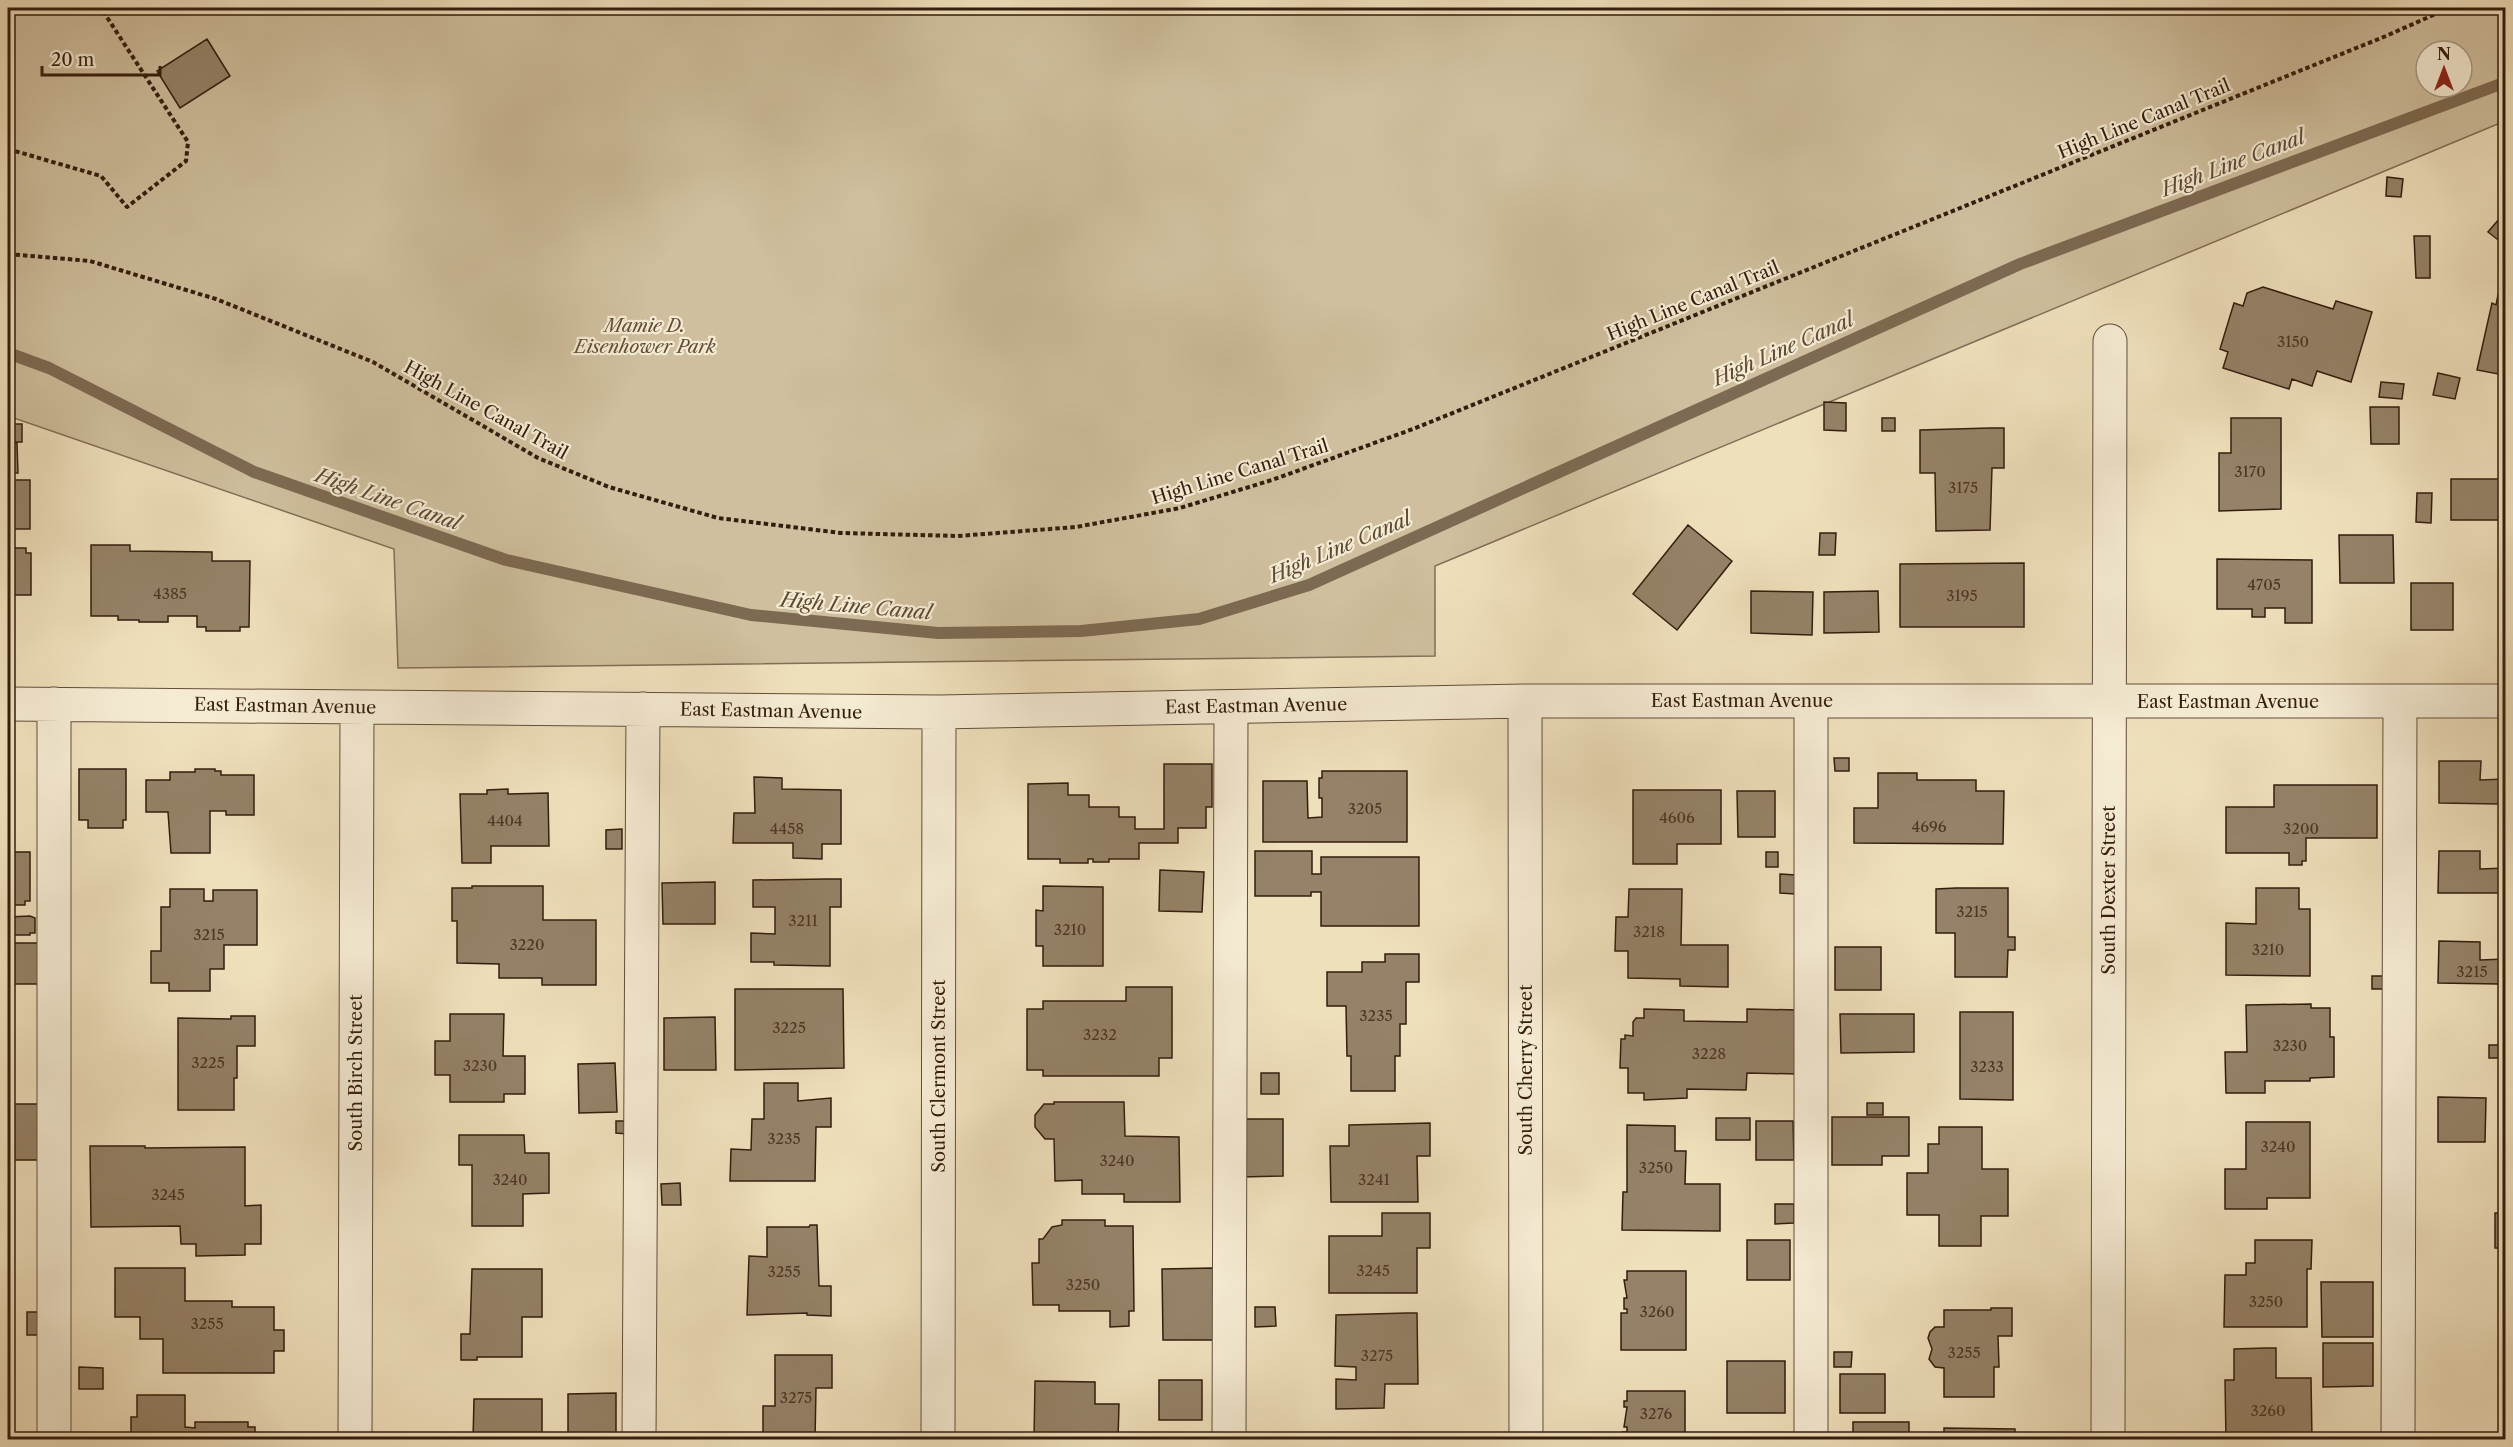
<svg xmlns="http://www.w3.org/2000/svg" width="2513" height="1447" viewBox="0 0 2513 1447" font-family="'Libre Caslon Text',serif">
<rect width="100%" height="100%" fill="#efe0bc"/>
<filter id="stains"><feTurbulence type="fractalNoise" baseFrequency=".00333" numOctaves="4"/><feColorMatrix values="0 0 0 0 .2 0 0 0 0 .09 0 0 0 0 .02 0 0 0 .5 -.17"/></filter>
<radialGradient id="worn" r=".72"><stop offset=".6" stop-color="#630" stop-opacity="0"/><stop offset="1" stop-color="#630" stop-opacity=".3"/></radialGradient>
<path fill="#cfbf9e" stroke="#816e56" stroke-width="1.5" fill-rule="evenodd" d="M8,8H2505V121L1435,566V656L398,668L394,549L8,416ZM2426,51H2462V87H2426Z"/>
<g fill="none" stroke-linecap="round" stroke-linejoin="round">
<path stroke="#7d6a52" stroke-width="12" d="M8,353L49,368L254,472L506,560L751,615L938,633L1081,631L1199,619L1309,585L2020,264L2506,82"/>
</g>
<path fill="#958268" stroke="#331d0d" stroke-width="1.5" d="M207,39L230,76L180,108L157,71Z
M2387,177L2403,179L2401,197L2386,196Z
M2506,211V246L2488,232Z
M2414,236H2430V278H2416Z
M2263,287L2333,309L2336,301L2372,312L2351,382L2317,371L2312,386L2292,379L2289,389L2223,368L2228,352L2220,349L2234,303L2243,306L2247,293Z
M2498,295L2506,297V388L2501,387L2504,375L2477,370L2492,303L2496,305Z
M2438,373L2460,378L2455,399L2433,395Z
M2381,382L2404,384L2402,399L2379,397Z
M1824,402L1846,403V431L1824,430Z
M2370,407H2399V444H2371Z
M1882,418H1895V431H1882Z
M2231,418H2281V509L2219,511V453H2231Z
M8,424H22V442H8Z
M1990,428H2004V468H1992L1990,530L1936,531L1935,473H1920V430Z
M8,443H17L18,473H8Z
M2451,479H2499V520H2451Z
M8,480H30V529H8Z
M2417,493H2432L2431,523L2416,522Z
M1688,525L1732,561L1677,630L1633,594Z
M1820,533H1836L1835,555H1819Z
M2339,535H2393L2394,583H2340Z
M91,545H130V551L212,552V561H250L249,627H240V631H206V627H197V616H168V622H139V620H118V616H91Z
M11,548H26V553H31V595H8V553L11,552Z
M2217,559L2312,560V623H2285V608H2265V617H2252V609H2217Z
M2024,563V627H1900V564Z
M2411,583H2453V630H2411Z
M1751,591L1813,592L1812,635L1751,633Z
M1878,591L1879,632L1824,633V592Z
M1834,758H1849V771H1835Z
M2439,761H2481L2480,780L2506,779V836H2499L2500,804L2439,803Z
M1164,764H1212V807H1206V828H1178V843H1139V859H1109V862H1093V859H1088V863H1060V859H1028V784L1068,783V795H1089V807H1119V817H1135V829H1164Z
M79,769H126V820H123V828H88V820H79Z
M195,769H215V771H221V775H254V815H226V811H210V853H171L168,812H146V780H170V772H195Z
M1322,771H1407V842H1263V781H1307L1308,818L1322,817V798H1319V778H1322Z
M1878,773H1917V780H1976V791H2004L2003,844L1854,843V808H1878Z
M754,777L782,778V789L841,790V844H822V859L793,858V843H733L734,813H755Z
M2274,785H2377V838H2306V861H2302V865H2289V853H2226V807H2274Z
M508,789V794L548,793L549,846H491V863H462L460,794H487V790Z
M1633,790H1721V844H1677V864H1633Z
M1737,791H1775V837H1738Z
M622,829V849H606V830Z
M1255,851H1312V874H1321V857H1419V926H1321V892H1311V896H1255Z
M2439,851H2480V869L2506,868V927H2499L2500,893H2438Z
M8,852H30V901H25V905H10V901H8Z
M1766,852H1778V867H1766Z
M1160,870L1204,872L1202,912L1159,911Z
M1780,874L1796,875L1795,894L1780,893Z
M827,879H841V907H830V966L774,965V962H751V933L775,934V907H753V880Z
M715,882V924H663L662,883Z
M472,886H543V920H596V985H542V978H499V964L457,963V921H452V888H472Z
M1043,886L1103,887V966H1043V946H1036V910L1043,911Z
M1956,888H2008V937H2015V950H2008L2007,977H1955V933H1936V889Z
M2256,888H2299V909H2310V976L2226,975V923L2256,924Z
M170,889H204V901H213V890H257V945H224V969H210V991H169V983H151V951H161V907H170Z
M1629,889H1682L1681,945H1728V987L1680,986V979L1628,978V951H1615L1616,917H1628Z
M30,916L35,918V933H30V935H8V917Z
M2439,941L2480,942V960L2506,959V1016H2499V984L2438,983Z
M8,943H38V984H8Z
M1835,947H1881V990H1835Z
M1385,954H1419V982H1406V1024H1400V1056H1395V1091H1351V1056H1347L1346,1006H1327V972H1362V962H1385Z
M2372,976H2388V989H2372Z
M1126,987H1172V1058H1159V1076H1043V1070H1027V1009H1043V1001H1126Z
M735,989H843L844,1068L735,1070Z
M2311,1004V1008H2330V1037H2334V1077L2310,1078V1081H2265V1093H2226L2225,1052H2247L2246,1005Z
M1644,1009L1684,1010V1021L1747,1022V1009L1798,1010L1797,1074L1747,1073L1746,1090L1687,1089V1098L1644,1100V1093H1628V1068H1620L1621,1039H1625V1035L1633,1036V1022L1636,1018H1644Z
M1960,1012H2013V1100L1960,1099Z
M450,1014H504L503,1056H525V1094H504V1102H450V1075H435V1041H450Z
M1840,1014H1914V1052L1841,1053Z
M231,1016H255V1046H237V1078H234V1110H178V1018L231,1019Z
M715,1017L716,1070H664V1018Z
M2489,1045H2503V1058H2489Z
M615,1063L617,1112L579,1113L578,1064Z
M1261,1073H1279V1094H1261Z
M764,1083H798V1101L831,1098V1127H816L815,1181H730L731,1149L751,1150L752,1119H764Z
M2438,1097L2486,1098L2485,1142H2438Z
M1054,1102H1124L1125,1136L1179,1137L1180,1202H1124V1194H1082V1180L1055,1181L1054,1139H1045L1035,1127V1115L1044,1104H1054Z
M1867,1103H1883V1115H1867Z
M8,1104H46V1160H8Z
M1832,1117H1909V1156H1882V1165H1832Z
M1716,1118H1750V1140H1716Z
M1241,1119H1283V1176L1241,1177Z
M616,1121H627V1134L616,1133Z
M1756,1121H1793L1794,1160H1756Z
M2246,1122H2310V1198H2267V1209H2225V1169H2246Z
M1430,1123V1156H1417L1418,1202H1331L1330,1146H1349V1125Z
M1627,1125L1675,1126V1151H1686L1685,1184H1720V1231L1622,1230L1623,1192H1627Z
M1939,1127H1982V1169H2008V1216H1981V1246H1939V1215H1907V1173H1928V1144H1939Z
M459,1135H524L525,1153H549V1193L523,1194V1226H472V1165H459Z
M90,1146H145V1148L245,1147V1206L261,1205V1244H245V1255L196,1256V1244H181L180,1226L91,1227Z
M680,1183L681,1205H662L661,1184Z
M1775,1204H1794V1223L1775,1224Z
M1382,1213H1430V1248H1417V1293H1329V1236H1382Z
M2495,1213H2506V1248H2495Z
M1062,1220H1105V1226H1133L1134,1311H1129V1326L1110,1327V1311H1059V1305H1033L1032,1263H1039V1239H1043L1052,1227L1062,1225Z
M810,1225H817L819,1286H831V1316L807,1315V1313L747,1315L749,1256L767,1257V1227H809Z
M1747,1240H1790V1280H1747Z
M2255,1240H2312L2311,1269H2307V1327H2224L2225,1275H2246V1263H2255Z
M115,1268H185V1301H232V1307H274V1330H284V1351H274V1373H163V1339H140V1317H115Z
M1213,1268L1214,1340H1163L1162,1269Z
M472,1269H542V1317H522V1357H477V1360H461V1334H470Z
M1627,1271H1686V1350H1621V1313H1627V1309H1624V1298H1627L1624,1280H1627Z
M2321,1282H2373V1337H2322Z
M1255,1307H1275L1276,1326L1255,1327Z
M1991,1308H2012V1336H1998L1999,1367H1994V1397H1944V1368L1935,1367L1929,1359L1932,1349L1928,1338L1930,1332L1935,1327H1944V1310H1991Z
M27,1312H42V1335H27Z
M1407,1313H1417L1418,1384H1385L1384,1408L1336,1409V1379L1356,1380V1367L1335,1366L1336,1315Z
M2323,1343H2373V1386L2323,1387Z
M2266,1348H2276V1378H2311L2312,1440H2226L2225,1380H2234V1349Z
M1834,1352H1852L1851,1367H1834Z
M775,1355H832V1388H816L815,1440H763V1406H775Z
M1727,1361H1785V1413H1727Z
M79,1367L103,1368V1389H79Z
M1840,1374H1885V1413H1840Z
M1159,1380H1202V1420H1159Z
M1035,1381L1095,1382V1404H1119L1118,1440H1034Z
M1627,1391H1685V1440H1622V1432H1627V1427H1624L1627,1407H1624V1401H1627Z
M616,1393V1434H568V1394Z
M137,1395H185V1427L195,1428V1422H248V1427H255V1440H131V1417H137Z
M474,1399H542V1440H473Z
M1853,1422H1909V1440H1853Z
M1944,1428L2015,1429V1440H1944Z
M1370,1433H1412V1440H1370Z"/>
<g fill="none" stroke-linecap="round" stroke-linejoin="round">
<defs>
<path id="minor" d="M1525,701L1526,1440
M1811,702V1440
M8,704L939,712L1525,701H2506
M54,704V1440
M355,1440L357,707
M639,1440L643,709
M938,1440L939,712
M1229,1440L1231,707
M2108,1440L2110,341
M2398,1440L2400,702"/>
</defs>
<use href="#minor" stroke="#624e39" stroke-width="35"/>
<path stroke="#331d0d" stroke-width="4" stroke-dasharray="4.5 3" stroke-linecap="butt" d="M8,149L101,176L127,207L186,161L188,142L101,8
M8,254L90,261L216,299L373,362L538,458L609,487L718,518L841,533L958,536L1076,527L1180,508L1272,480L1413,429L2386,36L2449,8"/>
<use href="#minor" stroke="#f5ebd3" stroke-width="33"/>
</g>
<g text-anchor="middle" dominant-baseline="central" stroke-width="4.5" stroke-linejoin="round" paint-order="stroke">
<g font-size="15" fill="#4c3624">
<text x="2293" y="341">3150</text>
<text x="2250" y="471">3170</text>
<text x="1963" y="487">3175</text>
<text x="2264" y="584">4705</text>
<text x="170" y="593">4385</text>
<text x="1962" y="595">3195</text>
<text x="1365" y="808">3205</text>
<text x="1677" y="817">4606</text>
<text x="505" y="820">4404</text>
<text x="1929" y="826">4696</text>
<text x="787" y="828">4458</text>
<text x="2301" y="828">3200</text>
<text x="1972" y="911">3215</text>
<text x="803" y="920">3211</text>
<text x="1070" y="929">3210</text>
<text x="1649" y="931">3218</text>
<text x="209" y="934">3215</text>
<text x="527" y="944">3220</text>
<text x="2268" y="949">3210</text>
<text x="2472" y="971">3215</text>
<text x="1376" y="1015">3235</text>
<text x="789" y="1027">3225</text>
<text x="1100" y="1034">3232</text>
<text x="2290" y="1045">3230</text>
<text x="1709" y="1053">3228</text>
<text x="208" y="1062">3225</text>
<text x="480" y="1065">3230</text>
<text x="1987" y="1066">3233</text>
<text x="784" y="1138">3235</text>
<text x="2278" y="1146">3240</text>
<text x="1117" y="1160">3240</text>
<text x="1656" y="1167">3250</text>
<text x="510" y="1179">3240</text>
<text x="1374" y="1179">3241</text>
<text x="168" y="1194">3245</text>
<text x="1373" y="1270">3245</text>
<text x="784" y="1271">3255</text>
<text x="1083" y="1284">3250</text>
<text x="2266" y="1301">3250</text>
<text x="1657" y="1311">3260</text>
<text x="207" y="1323">3255</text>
<text x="1964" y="1352">3255</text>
<text x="1377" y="1355">3275</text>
<text x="796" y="1397">3275</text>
<text x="2268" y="1410">3260</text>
<text x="1656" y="1413">3276</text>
</g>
<g font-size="18" fill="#331d0d" stroke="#f5ebd3">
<text transform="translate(2144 119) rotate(-22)">High Line Canal Trail</text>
<text transform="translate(1693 301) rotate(-22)">High Line Canal Trail</text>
<text transform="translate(486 410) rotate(29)">High Line Canal Trail</text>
<text transform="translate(1240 472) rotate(-17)">High Line Canal Trail</text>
<text x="1742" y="701">East Eastman Avenue</text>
<text x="2228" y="702">East Eastman Avenue</text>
<text transform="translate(285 706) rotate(1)">East Eastman Avenue</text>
<text transform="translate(1256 706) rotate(-1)">East Eastman Avenue</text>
<text transform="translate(771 711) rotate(1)">East Eastman Avenue</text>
<text transform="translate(2109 890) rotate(-90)">South Dexter Street</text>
<text transform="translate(1526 1070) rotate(-90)">South Cherry Street</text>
<text transform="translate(356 1073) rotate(-90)">South Birch Street</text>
<text transform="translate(939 1076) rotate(-90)">South Clermont Street</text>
</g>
<g font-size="18" font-style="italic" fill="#624e38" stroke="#f5ebd3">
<text x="645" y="326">Mamie D.<tspan x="645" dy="21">Eisenhower Park</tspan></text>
</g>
<g font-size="20" font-style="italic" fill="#5e4a35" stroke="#f5ebd3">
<text transform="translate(2233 163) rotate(-21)">High Line Canal</text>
<text transform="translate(1783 349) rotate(-24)">High Line Canal</text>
<text transform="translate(388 499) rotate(19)">High Line Canal</text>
<text transform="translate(1340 547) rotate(-23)">High Line Canal</text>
<text transform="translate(856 606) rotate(5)">High Line Canal</text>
</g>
</g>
<rect width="2513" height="1447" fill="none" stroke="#efe0bc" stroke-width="30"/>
<rect x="9" y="9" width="2495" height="1429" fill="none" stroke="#331d0d" stroke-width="3"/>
<rect x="15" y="15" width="2483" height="1417" fill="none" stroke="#331d0d" stroke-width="1.5"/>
<g transform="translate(2444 69)"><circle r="28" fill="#f5ebd3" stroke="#a79984" stroke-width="1.5"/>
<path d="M0-4.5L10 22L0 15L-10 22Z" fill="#8f2418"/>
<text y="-9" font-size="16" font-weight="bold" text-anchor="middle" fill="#331d0d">N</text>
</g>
<path d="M42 66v9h118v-9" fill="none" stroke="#331d0d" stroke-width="3"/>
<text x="51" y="66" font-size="18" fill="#331d0d" stroke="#f5ebd3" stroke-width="4.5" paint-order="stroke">20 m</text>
<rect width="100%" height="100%" filter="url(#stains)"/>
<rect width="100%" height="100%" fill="url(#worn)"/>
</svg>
